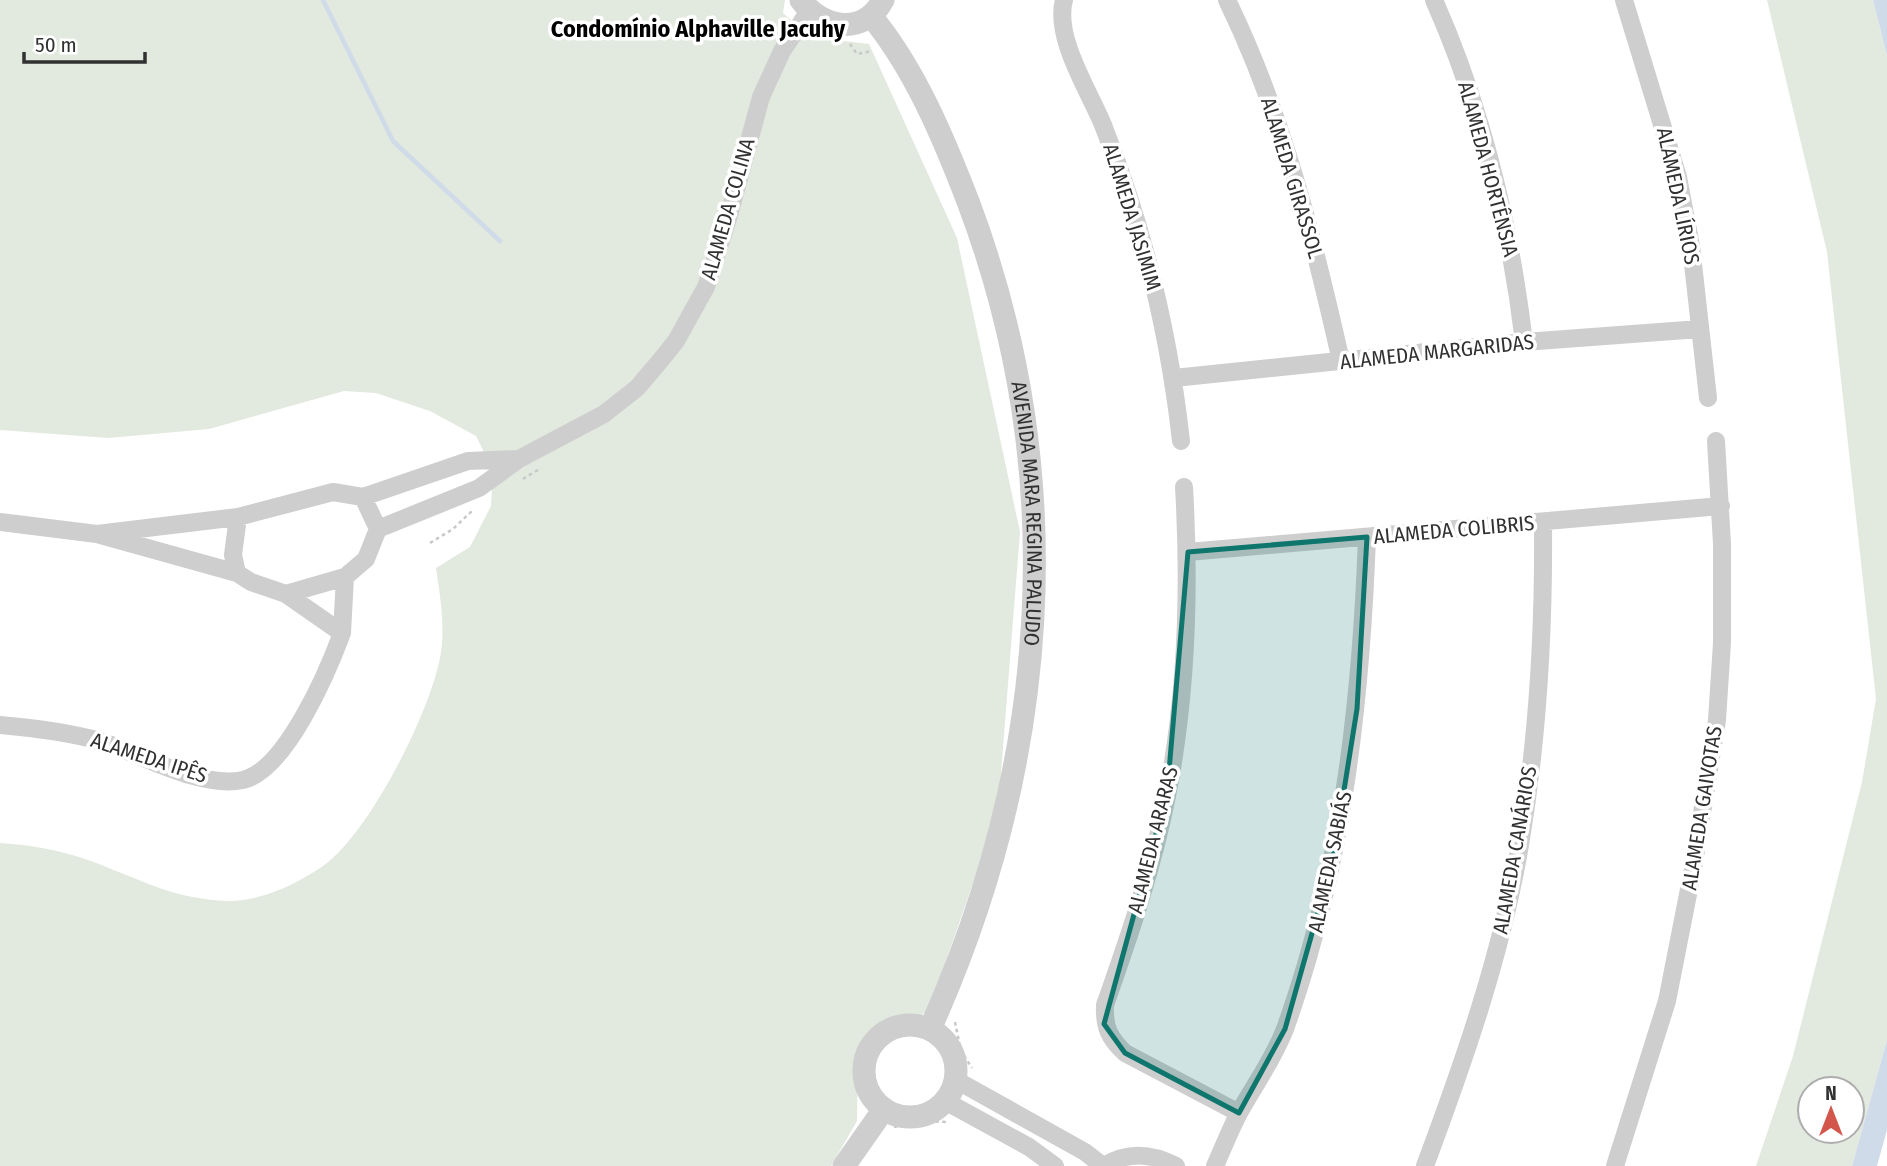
<svg xmlns="http://www.w3.org/2000/svg" width="1887" height="1166" viewBox="0 0 1887 1166" font-family="'Fira Sans Condensed',sans-serif">
<rect width="100%" height="100%" fill="#fff"/>
<path fill="#e2e9de" fill-rule="evenodd" d="M0,0H785L783,13L810,37L869,44L957,238L1020,532L998,811L930,1007L906,1031L858,1055L857,1121L831,1166H0V843C30,845 60,850 88,860C141,879 171,899 229,901C261,901 297,884 323,866C369,834 433,708 441,652C445,624 440,595 436,568L470,547L491,506L493,470L476,436L430,411L376,393L344,391L209,429L108,438L0,430Z
M1767,0H1873L1887,56V1040L1852,1166H1756L1793,1056L1862,782L1876,699L1827,252ZM1810,1089H1852V1131H1810Z"/>
<path fill="#d0dbe9" d="M1873,0H1887V56Z
M1887,1040V1130L1877,1166H1852Z"/>
<g fill="none" stroke-linecap="round" stroke-linejoin="round">
<path stroke="#d0dbe9" stroke-width="4.5" d="M323,0L393,141L500,241"/>
<path stroke="#c8c8c8" stroke-width="2.5" stroke-dasharray="3.5 3.5" stroke-linecap="butt" d="M850,44L857,54L872,51
M523,479L541,468
M430,543L453,529L473,510
M955,1022L961,1051L972,1068
M894,1127L919,1121L946,1122"/>
<path stroke="#cecece" stroke-width="18" d="M1064,0C1054,37 1088,89 1103,125C1143,226 1169,333 1181,441
M1227,0C1283,115 1313,237 1341,361
M1434,0C1482,108 1510,225 1524,342
M1624,0L1678,177L1691,246L1708,398
M1174,378L1524,342L1700,329
M1184,487C1190,590 1187,694 1167,796C1153,867 1129,937 1105,1005C1104,1027 1109,1038 1125,1053L1239,1113
M238,517L97,534L237,573L251,582L286,594L345,577L366,559L378,529L363,497
M0,522L97,534
M378,529L479,488L519,459L604,414L637,388L660,361L676,341L706,287L728,219L761,97L782,51L809,11
M1188,552L1721,506
M237,573L233,555L238,517L333,492L363,497L468,461L519,459
M286,594L342,633L345,577
M0,725C34,728 67,732 100,741C141,754 200,789 243,780C286,770 328,671 342,633
M956,1080L1085,1152L1103,1166
M945,1101L1029,1147L1055,1166
M1104,1166C1128,1151 1151,1153 1176,1166
M1215,1166C1223,1148 1230,1130 1239,1113C1255,1084 1273,1060 1285,1029C1342,870 1361,705 1367,537
M1425,1166C1464,1061 1501,956 1520,845C1538,738 1544,631 1543,523
M1615,1166L1667,1001L1693,869L1717,720L1722,643V544L1716,441"/>
<g stroke="#cecece" stroke-width="23">
<path d="M801,0C822,29 864,36 883,0"/>
<path id="s1" d="M871,16C915,69 944,139 969,204C1072,479 1049,764 930,1029"/>
<circle cx="910" cy="1071" r="46"/>
<path d="M844,1166L884,1109"/>
</g>
</g>
<path fill="#0f766e" fill-opacity="0.2" stroke="#0f766e" stroke-width="5" stroke-linejoin="round" d="M1367,537L1357,709L1333,859L1285,1029L1239,1113L1125,1053L1104,1024L1167,794L1188,552Z"/>
<g text-anchor="middle" dominant-baseline="central" stroke-width="7" stroke-linejoin="round" paint-order="stroke">
<g font-size="21" fill="#313131" stroke="#fff">
<text transform="translate(1488 169) rotate(75)">ALAMEDA HORTÊNSIA</text>
<text transform="translate(1292 178) rotate(73)">ALAMEDA GIRASSOL</text>
<text transform="translate(1678 196) rotate(78)">ALAMEDA LÍRIOS</text>
<text transform="translate(728 209) rotate(-74)">ALAMEDA COLINA</text>
<text transform="translate(1132 217) rotate(73)">ALAMEDA JASIMIM</text>
<text transform="translate(1437 352) rotate(-6)">ALAMEDA MARGARIDAS</text>
<text stroke="none"><textPath href="#s1" startOffset="530">AVENIDA MARA REGINA PALUDO</textPath></text>
<text transform="translate(1454 530) rotate(-5)">ALAMEDA COLIBRIS</text>
<text transform="translate(149 758) rotate(18)">ALAMEDA IPÊS</text>
<text transform="translate(1702 808) rotate(-81)">ALAMEDA GAIVOTAS</text>
<text transform="translate(1153 840) rotate(-76)">ALAMEDA ARARAS</text>
<text transform="translate(1515 850) rotate(-80)">ALAMEDA CANÁRIOS</text>
<text transform="translate(1330 862) rotate(-78)">ALAMEDA SABIÁS</text>
</g>
<g font-size="24" font-weight="bold" fill="#000" stroke="#fff">
<text x="698" y="29">Condomínio Alphaville Jacuhy</text>
</g>
</g>
<g transform="translate(1831 1110)"><circle r="33" fill="#ffffff" stroke="#adadad" stroke-width="2"/>
<path d="M0-5L12 26L0 18L-12 26Z" fill="#d2574a"/>
<text y="-10" font-size="19" font-weight="bold" text-anchor="middle" fill="#313131">N</text>
</g>
<path d="M24 52v10h121v-10" fill="none" stroke="#313131" stroke-width="3.5"/>
<text x="35" y="52" font-size="21" fill="#313131" stroke="#ffffff" stroke-width="5" paint-order="stroke">50 m</text>
</svg>
